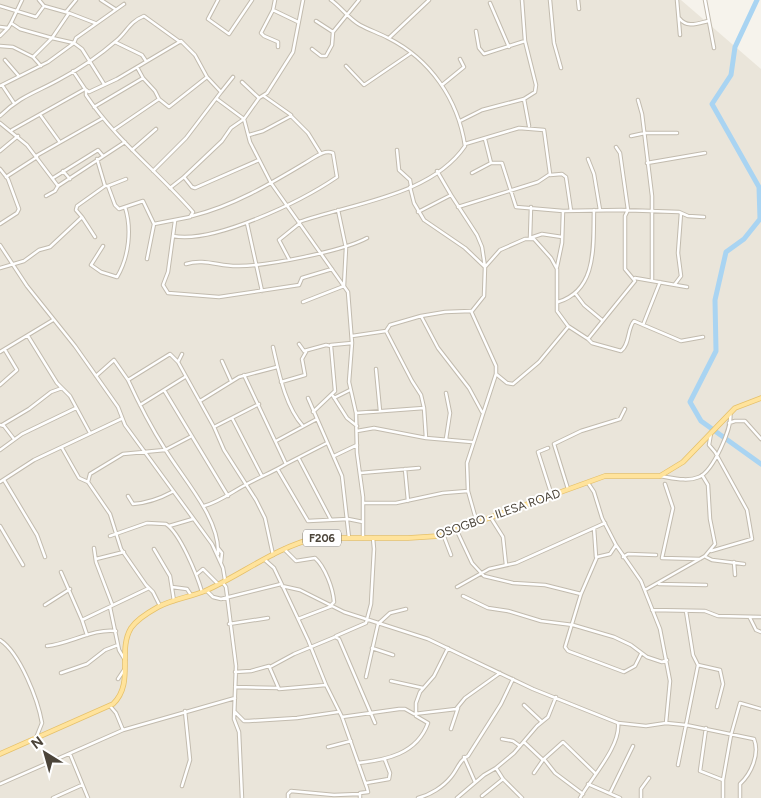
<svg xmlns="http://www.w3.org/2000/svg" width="761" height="798" viewBox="0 0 761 798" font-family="Figtree,sans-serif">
<rect width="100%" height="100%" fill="#f6f3ec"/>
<path fill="#eae5da" d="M0,0H681L761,69V798H0Z"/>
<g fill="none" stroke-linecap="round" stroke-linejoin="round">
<path stroke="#a9d4f2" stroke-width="5" d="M757,0L735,47L731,75L712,104L759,187L760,219L744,239L726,252L715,300L716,351L690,402L701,421L761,464"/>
<defs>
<path id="minor" d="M39,0L44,6L69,13L52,38L74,43L76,38L124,4
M101,0L115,9
M218,0L208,19L229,34L252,0
M275,0L273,10L298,22
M550,0L554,43L561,68
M578,0L579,9
M677,0L680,35
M705,0L714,48
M490,3L509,47
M0,6L36,17L44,6
M273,10L261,33L264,36L278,42V47
M66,12L76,0
M69,13L95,23
M679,18C687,28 696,24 708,21
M316,21L333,32
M11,23L22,0
M0,27L8,28L11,23L20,29L52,38L33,57L41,66
M476,31L479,48L484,54L525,41
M0,36L7,29
M389,38L429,0
M115,42L142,55L146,61
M0,46L13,47L33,57
M312,49L321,56H326L332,45L333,32L359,0
M5,60L18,75
M346,66L364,85L411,53
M73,71L85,89L89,92L117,79L181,41L195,55L207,77
M242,82L259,98L244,119L250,142L271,183L348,292L352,343L349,382L356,413L357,453L363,497V538
M2,85L14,103
M442,85L464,67L460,59
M0,86L48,62L74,43L82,49L104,84
M86,91V95C115,139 158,172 193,212L190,217L154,224L147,259
M221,92L233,77
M264,96L291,115
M259,98L267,93L293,52L303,0
M524,99L529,126
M638,100L642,114L652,196V281
M94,107L143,78L137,67
M0,116C21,95 38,92 62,78C81,68 100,55 116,41C127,32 129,22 144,16L180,42
M41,116L59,141
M460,121L482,110L524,99L535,92L536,85L525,41L522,0
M0,123L27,145L58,186L55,191L46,196
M115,129L159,99L155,91L143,78
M12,130L85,89
M249,135L263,131L291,116L308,133L321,154
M631,136L645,133H677
M485,139L491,163
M132,150L156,129
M397,150L399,170L410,180L411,186
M0,151L18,136
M36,156L103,118
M97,159L105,186
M588,159L594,174L600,210
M647,163L705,153
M0,169L8,179L19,209L17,213L0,224
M63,171L70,179
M153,171L186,138L221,92L207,77L169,107L159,99
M437,171L451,195
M472,173L491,163H502L516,207L563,211L562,243L557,267
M550,175L562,174L566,177L571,211
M6,177L37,157
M184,177L222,141L231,128L244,119L217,99
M53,178L98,150L103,156
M58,186L125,142
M108,186L126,179
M410,187L414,203L424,220L465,248L485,267L500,250L525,239H534L551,258L557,269V311L568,326L588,339L635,281L625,269V216L628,210L620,153L616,147
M170,188L184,177L192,187L195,188L259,160
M458,207L538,182L550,174L544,130L519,128L465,144
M531,207L530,238L542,234L562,237
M338,210L346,248L344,286
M563,211L621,210L679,212L688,216L704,217
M418,212L451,195L477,235L482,247L485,267L484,296L472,311
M82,217L95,237
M175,221L168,272L163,285L168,293L219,297L299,285L302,278L332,269
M299,222C352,203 431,196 465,146C458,99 430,59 388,38C379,33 369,30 360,25C349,19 341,7 331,0
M247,223L262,291
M173,236C214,244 302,201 337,177L333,153C324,149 314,158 305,163C270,184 233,206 192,216
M0,245L27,286L75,346L118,407L125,425L212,544L223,568L225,580
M103,246L91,265L101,272L117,277C129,257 132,229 125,207
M289,259L279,240L300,223
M186,264C204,258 221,267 239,266C267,266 343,251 367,238
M0,268L24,261L39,250L50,247L82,217L76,210L77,206L105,186H108L115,205L119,209L143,201L154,224
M635,278L687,287
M675,284L681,276L678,253L681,213
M575,293L584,305L602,320
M303,302L344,286
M558,302C598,290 593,244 594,210
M421,316L445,312L471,311L496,366V374L467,463L468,491L477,523
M643,325L660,282
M28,336L57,383L70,396L90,433
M352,336L386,331L390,325L421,316L438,348L469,388L482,412
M588,339L592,343L621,351C630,344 627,329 634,321L681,341L703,337
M299,344L304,351L326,345L331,346L335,391L313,412
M331,345L352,343
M273,347C279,373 285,406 303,426
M0,352L53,320
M182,354L178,362L214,427L224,450L256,500L265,518L273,555
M222,361L231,381
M376,369L380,411
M496,374L507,383L513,384L539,362L568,327
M96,376L114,360L128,380L170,354L178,362
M128,380C139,404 151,427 165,449C183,479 220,518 218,554
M281,382L305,375L302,359L306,352
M0,385L17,370L5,350
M164,390L228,496
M333,396L347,418L357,426
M308,398L342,476L349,538
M334,398L350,390
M200,401L239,377L277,367
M140,405L185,377
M424,408L426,438
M356,413L424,408L421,395L412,381L386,331
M232,418L262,476
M729,423L735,421H745L761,439
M0,425L4,426L14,439
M2,425L29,409L51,392L62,388
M214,427L259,404
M357,431L374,428L426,438L472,442
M446,439L450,413L446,393
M276,441L317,419
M62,448L79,478L88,482L110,514L121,549L146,585L153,592L160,606
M548,448L538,452L552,496
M0,450L22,434L76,408
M334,456L357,445
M299,459L331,520
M286,464L327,443
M405,469L408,501
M278,470L308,521L348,519L363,522
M360,473L419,468
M660,476C673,478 687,482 699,477C713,471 733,427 730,413
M4,480L37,535L45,557
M0,482L34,460L121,419
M88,482L90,474L123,454L165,450L190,437
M588,483L594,492L602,518L616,545L641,581L660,629L670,681L666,723
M665,484L673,508L662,558L700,559
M568,489L554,444L581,431L620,419L625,409
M128,496L133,504C148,503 159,499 172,492
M363,503H396L443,493L468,491
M204,506C220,502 233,491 247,484C260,477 273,472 286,464L244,375
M491,518L503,537L506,565
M0,526L23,565
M169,526L193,519
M594,528L596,557
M457,531L472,563L484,576L513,583L545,585L581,594
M443,534L451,555
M110,536L147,523L166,524C180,533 197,575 202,592
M616,545L610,554L597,557L581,594L565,647L568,651L624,672L635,666L641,654
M94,548L96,562L112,604
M218,548L222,553L221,562
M154,549L170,576L174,601
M284,549L296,561L315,558C325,567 333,588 334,602L331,605
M711,551L752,539L747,510L715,452L709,445L711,433
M623,557L628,554L656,555
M706,557L712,560L744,564
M96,559L124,552
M265,560L274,568L284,589L308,640L326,685
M734,562L735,575
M61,572L82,620L149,588
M197,574L203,569L218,584
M223,583L226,587L236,666L234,719L239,732L242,798
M659,584L706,585
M282,586L300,590L344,612L428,639L533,689L618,723L646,726L666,723L686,725L754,739C760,754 751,774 740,784V798
M172,587L187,589L191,595
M457,587L489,569L516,563L605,523
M645,590L705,556L715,544L710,519L708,485L702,475
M207,591L213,597L221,599L281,584
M463,596L488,608L508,611L541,621L573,625L614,637L631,645L647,657L662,662L667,660
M45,605L70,589
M110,607L119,650L125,660
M652,610L705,611L718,616L761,617
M750,618L756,630L761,632
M298,619L332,606
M82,620L87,635
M229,624L268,618
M336,636L366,623L371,604L374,549L373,538
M0,640C20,653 38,700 42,723L36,738
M47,646C69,644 94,628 116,631
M372,648L393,655
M698,665L720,670L723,684L717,707
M270,667L294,654L335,637L339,639L375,723
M235,672L251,671L269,666L279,689L326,685L342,717L399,709H405L414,714L456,709L465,698L500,673
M61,673L87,664L105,650L118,645
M366,677L378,624L390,613L406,609
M118,679L124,670
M391,681L423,688
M235,687L278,688
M524,705L541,721
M110,706L116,713L123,730
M235,712L244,721H249L297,718L338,712
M342,717L367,788L368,792L360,793V798
M706,728L700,771L723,780V798
M451,729L458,708
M502,739L513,741L520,746
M524,742L543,760L534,773
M328,747L351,741
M70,754L88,798
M464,757L475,782
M358,763C386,760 417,754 428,723L416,716V703L420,692L434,676L448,648
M678,765L698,665L693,655L686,611
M503,779L522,798
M723,780L731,735L740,703L761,709
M366,783L389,779L390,773L385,760
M0,784L123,730L235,698
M588,784L620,798
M182,786L190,760L185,711
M610,793L633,746
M583,794L555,773L544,759L563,742L596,774
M482,796L503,779L496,768L514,753L537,726L548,717L556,697
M53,798L82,785
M288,798V794L291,791L334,795L359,794
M418,798C430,795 443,787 451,777C457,770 460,759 468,756L501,704L513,679
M457,798L484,775L496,768
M580,798C591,778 621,746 618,723
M641,798V789L649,778"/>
<path id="primary" d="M0,754L113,704C135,683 117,651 131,628C137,619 149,612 158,607C173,599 190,597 205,591C243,574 276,547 316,538H408L439,536L605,476H660L683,462L735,408L761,398"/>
</defs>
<use href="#minor" stroke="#c2bbae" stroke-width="4.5"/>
<use href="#primary" stroke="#e6c16a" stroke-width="5.5"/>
<use href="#minor" stroke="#fff" stroke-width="2.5"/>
<use href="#primary" stroke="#ffe39c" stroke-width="4"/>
</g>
<g text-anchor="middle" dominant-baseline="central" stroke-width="4" stroke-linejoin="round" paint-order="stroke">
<rect fill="#fff" stroke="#817c74" stroke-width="1" x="303" y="529.5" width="38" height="17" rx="4"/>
<g font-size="11" font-weight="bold" fill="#4b4439">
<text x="322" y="538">F206</text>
</g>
<g font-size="12" fill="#4b4439" stroke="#fff">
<text transform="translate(498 514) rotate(-19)">OSOGBO - ILESA ROAD</text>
</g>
</g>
<g transform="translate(45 753) rotate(323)" stroke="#ffffff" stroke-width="4" paint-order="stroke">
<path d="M0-4L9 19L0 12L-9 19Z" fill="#4b4439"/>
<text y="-8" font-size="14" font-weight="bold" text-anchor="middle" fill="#4b4439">N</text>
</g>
</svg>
